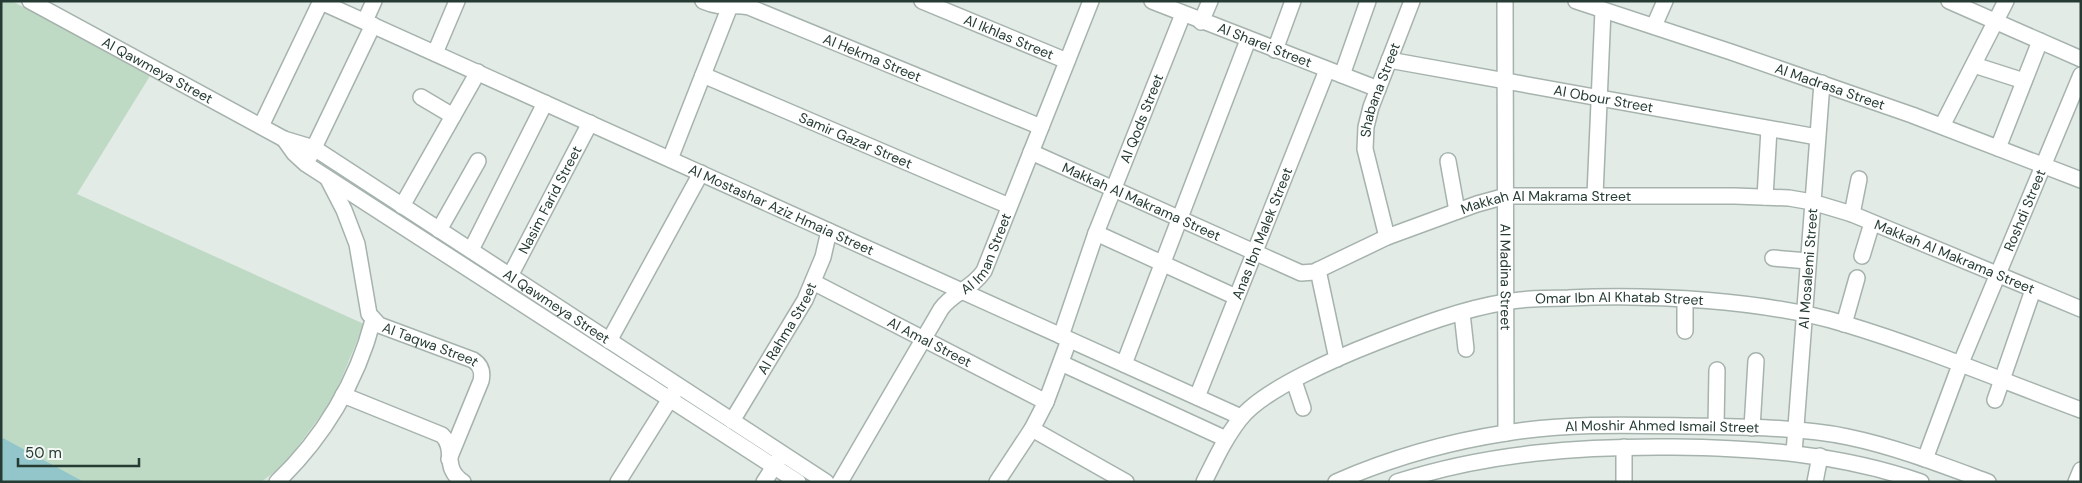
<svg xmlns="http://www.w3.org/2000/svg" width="2082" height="483" viewBox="0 0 2082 483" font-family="'DM Sans',sans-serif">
<rect width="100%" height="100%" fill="#e3ebe7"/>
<path fill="#bfdac4" d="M1,1H12L150,76L77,194L364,324L333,399L284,465L261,482H1Z"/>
<path fill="#92c6ca" d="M3,438L84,482H1V442Z"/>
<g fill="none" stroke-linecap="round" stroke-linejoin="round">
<defs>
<g id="minor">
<path id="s1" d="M30,1L284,139L314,148L826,482"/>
<path id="s2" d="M703,1C724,10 730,3 749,7L1041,127"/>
<path id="s3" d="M922,1L1067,61"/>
<path id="s4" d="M1152,1L1378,89"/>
<path id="s5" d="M1505,1L1506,433"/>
<path id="s6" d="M1576,1L1731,52L1912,115L2081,180"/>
<path d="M1949,1L2081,59"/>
<path id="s7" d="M321,2L1241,417"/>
<path d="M365,21L374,1"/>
<path d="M1201,22L1210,1"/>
<path d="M1654,26L1665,1"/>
<path d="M1275,50L1293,1"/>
<path d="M435,53L457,1"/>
<path id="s8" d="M1389,60L1817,137"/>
<path d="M1974,65L2024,81"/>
<path id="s9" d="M703,75L1009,206"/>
<path d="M1342,75L1368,1"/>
<path d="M421,97L453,116"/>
<path d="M261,126L321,1"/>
<path d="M1942,126L2006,1"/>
<path d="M284,139L294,153L306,164L798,482"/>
<path d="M1998,148L2040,41"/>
<path id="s10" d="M1031,152L1301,273L1314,272L1387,237L1477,204L1506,196H1735L1789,198L1812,202L1852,214L2081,309"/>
<path d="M310,156L373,25"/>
<path d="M670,159L732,1"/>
<path d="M1448,161L1457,211"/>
<path id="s11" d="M328,179L344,210L357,244L369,314L379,325L473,360C481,365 483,372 481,381L449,459"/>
<path d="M1595,195L1603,10"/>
<path d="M1765,197L1769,129"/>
<path d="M402,206L478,72"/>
<path d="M1852,214L1859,179"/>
<path d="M439,230L478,161"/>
<path d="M1096,233L1236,297"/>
<path id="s12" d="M1387,237L1365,149L1366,127L1371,107L1412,1"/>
<path d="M471,250L545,103"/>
<path d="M1862,256L1872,223"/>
<path d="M1773,258L1808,261"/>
<path d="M1318,270L1337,359"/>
<path id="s13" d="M510,276L590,123"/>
<path id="s14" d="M813,282L1046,402"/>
<path d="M1685,300V331"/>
<path d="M1462,313L1466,349"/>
<path d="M1844,324L1857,278"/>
<path id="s15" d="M1061,336L1096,233L1183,14"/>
<path d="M609,341L701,173"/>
<path d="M1061,363L1226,439"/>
<path d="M1124,364L1248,40"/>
<path d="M1294,381L1303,408"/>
<path d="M343,395L442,435C457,450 441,467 463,482"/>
<path id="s16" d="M1197,397L1327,70"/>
<path d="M1995,400L2033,290"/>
<path id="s17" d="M732,421L805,300L823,257L829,231"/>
<path d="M1716,426L1717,370"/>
<path d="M1752,428L1756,361"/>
<path d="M1032,429L1126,482"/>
<path d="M1624,447V482"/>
<path id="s18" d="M1794,453L1822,83"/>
<path id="s19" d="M1925,459L1960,365L2081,75"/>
<path d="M277,482C323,438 357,382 373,320"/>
<path d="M618,482L675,391"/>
<path d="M764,482L779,459"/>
<path id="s20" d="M840,482L941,309C953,292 971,290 984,271L1091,1"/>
<path d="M997,482L1032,429L1046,402L1069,340"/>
<path id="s21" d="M1204,482C1215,460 1225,438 1240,419C1263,389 1341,356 1377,342C1418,326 1462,309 1506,302C1526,298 1548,298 1568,298C1653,294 1764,300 1845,324C1925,348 2003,381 2081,410"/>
<path id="s22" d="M1336,482C1391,458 1447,442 1506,433C1567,423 1629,425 1690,426C1740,427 1800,427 1848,437C1896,447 1942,465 1988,482"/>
<path d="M1397,482C1487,453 1580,446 1674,447C1758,448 1841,454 1921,482"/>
<path d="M1815,482L1820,456"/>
<path d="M2076,482L2081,470"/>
</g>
</defs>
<use href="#minor" stroke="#a6b3ad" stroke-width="18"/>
<use href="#minor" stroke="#fff" stroke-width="15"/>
</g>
<g text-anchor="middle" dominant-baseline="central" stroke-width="5" stroke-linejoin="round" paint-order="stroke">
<g font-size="14" fill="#253b33" stroke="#f4f8f5">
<text stroke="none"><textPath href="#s3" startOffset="94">Al Ikhlas Street</textPath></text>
<text stroke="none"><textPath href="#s4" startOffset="121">Al Sharei Street</textPath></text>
<text stroke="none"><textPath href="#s2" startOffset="180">Al Hekma Street</textPath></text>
<text stroke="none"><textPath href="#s1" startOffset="145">Al Qawmeya Street</textPath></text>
<text stroke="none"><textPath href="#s6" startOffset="268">Al Madrasa Street</textPath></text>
<text stroke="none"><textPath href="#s12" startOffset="152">Shabana Street</textPath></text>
<text stroke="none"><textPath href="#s8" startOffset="218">Al Obour Street</textPath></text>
<text stroke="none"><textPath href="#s15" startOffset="232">Al Qods Street</textPath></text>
<text stroke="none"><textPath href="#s9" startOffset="166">Samir Gazar Street</textPath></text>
<text stroke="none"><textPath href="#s13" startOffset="86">Nasim Farid Street</textPath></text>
<text stroke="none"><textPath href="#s10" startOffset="121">Makkah Al Makrama Street</textPath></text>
<text stroke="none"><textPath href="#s10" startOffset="555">Makkah Al Makrama Street</textPath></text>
<text stroke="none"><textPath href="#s7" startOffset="505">Al Mostashar Aziz Hmaia Street</textPath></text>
<text stroke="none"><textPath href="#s19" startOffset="268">Roshdi Street</textPath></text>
<text stroke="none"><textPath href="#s16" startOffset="176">Anas Ibn Malek Street</textPath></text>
<text stroke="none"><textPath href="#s20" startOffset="274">Al Iman Street</textPath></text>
<text stroke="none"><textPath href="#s10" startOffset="975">Makkah Al Makrama Street</textPath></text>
<text stroke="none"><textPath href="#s18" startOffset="185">Al Mosalemi Street</textPath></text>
<text stroke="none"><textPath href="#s5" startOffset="276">Al Madina Street</textPath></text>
<text stroke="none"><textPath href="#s21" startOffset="480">Omar Ibn Al Khatab Street</textPath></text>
<text stroke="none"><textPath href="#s1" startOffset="610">Al Qawmeya Street</textPath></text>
<text stroke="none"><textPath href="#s17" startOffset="108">Al Rahma Street</textPath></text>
<text stroke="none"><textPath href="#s14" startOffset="131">Al Amal Street</textPath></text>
<text stroke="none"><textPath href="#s11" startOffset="212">Al Taqwa Street</textPath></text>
<text stroke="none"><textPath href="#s22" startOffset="334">Al Moshir Ahmed Ismail Street</textPath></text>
</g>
</g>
<rect width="2082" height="483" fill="none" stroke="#253b33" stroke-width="5"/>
<path d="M18 458v8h121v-8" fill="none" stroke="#253b33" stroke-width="2.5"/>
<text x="25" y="458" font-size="15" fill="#253b33" stroke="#f4f8f5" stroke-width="4" paint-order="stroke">50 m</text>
</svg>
